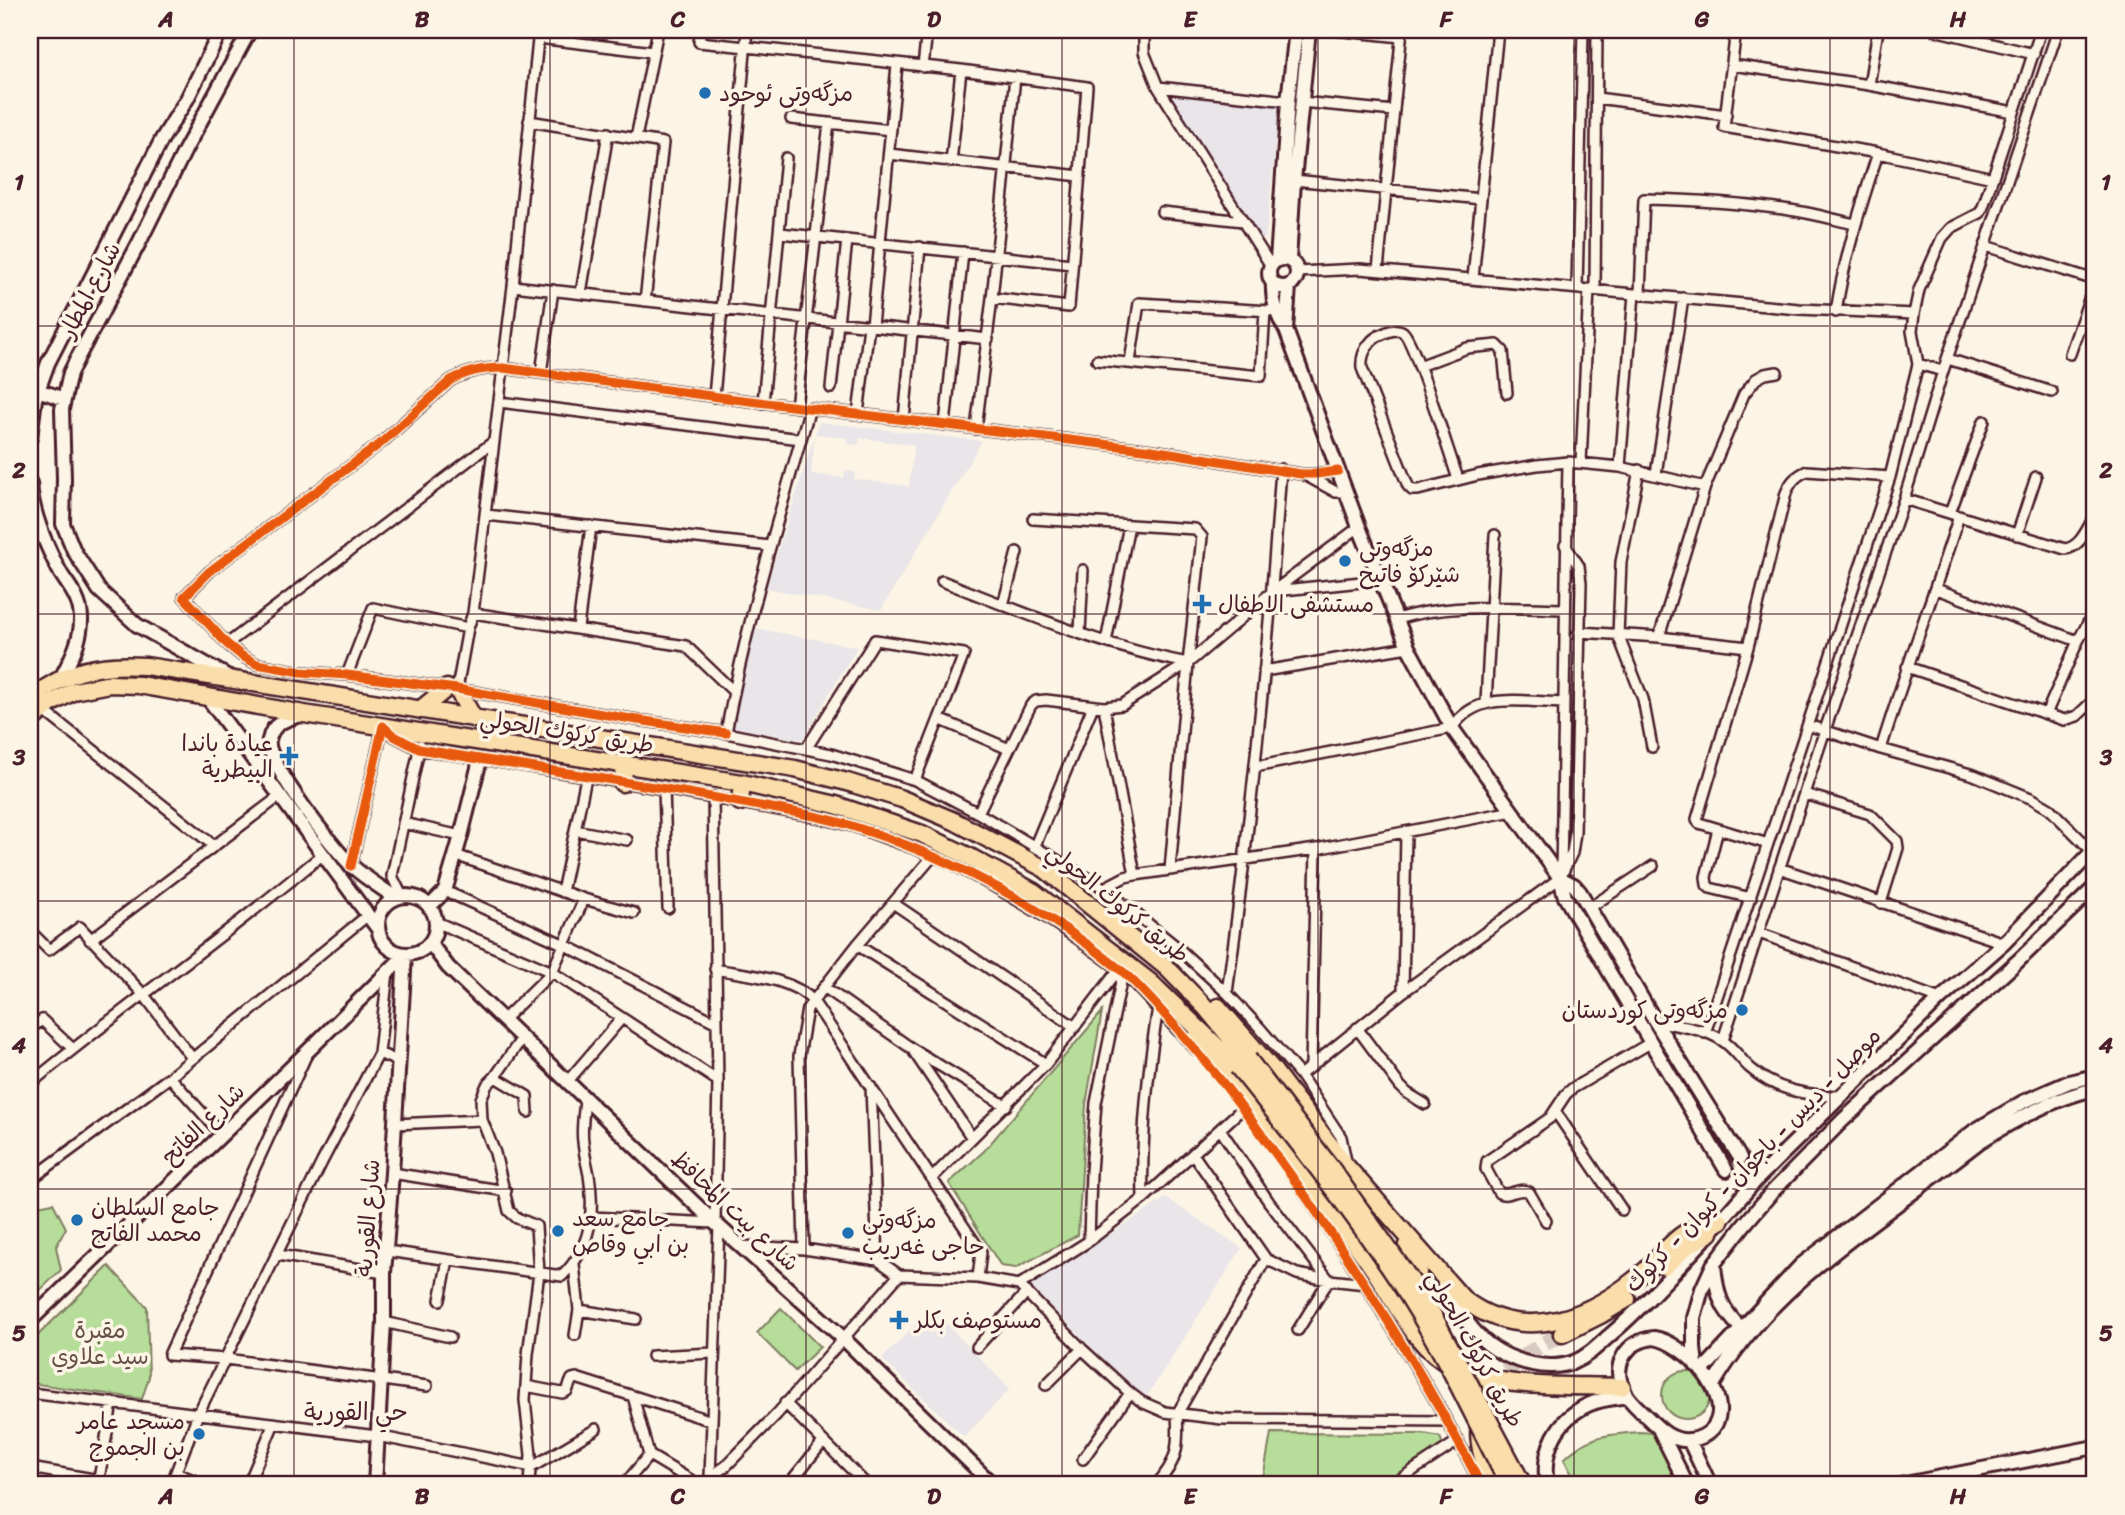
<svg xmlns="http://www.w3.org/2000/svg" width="2125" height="1515" viewBox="0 0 2125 1515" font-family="Sriracha,'Playpen Sans Arabic',sans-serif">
<rect width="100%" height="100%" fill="#fcf5e5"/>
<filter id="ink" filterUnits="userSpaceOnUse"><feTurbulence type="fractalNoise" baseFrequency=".0143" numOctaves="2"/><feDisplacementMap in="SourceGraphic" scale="14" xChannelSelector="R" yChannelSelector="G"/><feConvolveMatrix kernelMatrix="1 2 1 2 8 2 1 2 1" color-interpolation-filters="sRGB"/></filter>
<g filter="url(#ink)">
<path fill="#e9e5e9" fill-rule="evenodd" d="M1176,94L1279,105L1266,238H1260L1171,100Z
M819,422L982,441L881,610L766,588ZM815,434L848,438L847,444L858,445L860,438L914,445L909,486L854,479L855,472L845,471L844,478L811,474Z
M754,628L857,647L802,740L732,727Z
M1166,1198L1242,1248L1146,1398L1118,1374L1030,1286Z
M931,1308L1010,1389L964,1437L882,1359Z"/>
<path fill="#b6dd99" stroke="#807e62" stroke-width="2" d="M1102,1012L1086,1104L1078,1235L1016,1268L1001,1266L949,1183L984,1151Z
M30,1199L38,1206L53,1203L66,1228L56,1247L61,1270L30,1300Z
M109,1266L147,1307L149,1377L142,1399L30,1383V1343Z
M781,1308L820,1347L795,1371L757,1333Z
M1662 1395a24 24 0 1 1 48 0a24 24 0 1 1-48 0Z
M1639,1432L1655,1433L1677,1485H1577L1564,1459C1589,1435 1605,1435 1639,1432Z
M1271,1433L1424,1434L1440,1437L1443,1445L1408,1470L1423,1485H1257L1264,1473Z"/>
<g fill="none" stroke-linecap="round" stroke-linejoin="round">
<path stroke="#d8cac0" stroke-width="16" stroke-dasharray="16 8" stroke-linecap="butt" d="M1490,1389C1509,1364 1535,1348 1562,1334"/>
<defs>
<path id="street" d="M701,30L699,42L961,70L1087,87L1069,307L992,298L976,429
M1144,30V52L1158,87L1271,266
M1334,30L1401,37
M1736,30L1724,127L1878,153L1993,178
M1934,30L2034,54
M538,38L653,52
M1732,65L1869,85L2014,112
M923,67L927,30
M1869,85L1878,30
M1158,87L1288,101
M1597,98L1726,115
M1301,102L1394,111
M791,119L829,123
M529,121L663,143L645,301
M636,138L658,30
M889,154L1080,176
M951,162L961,70
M1294,180L1481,199
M1162,212L1243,221
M780,233L1072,264
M1986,246L2095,280
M1378,270L1402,30
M1297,272L1360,269L1799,309L1914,314
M1473,278L1498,30
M513,286L988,339
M1577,288L1583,30
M1595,290L1597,30
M581,293L608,133
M1640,294L1644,199C1695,200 1746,203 1796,211C1816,214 1836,220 1855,224
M992,298L1015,77
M1836,312C1844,258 1861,206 1878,153
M872,326L897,65
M2070,354L2095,282
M1948,359L2052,392
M1097,360L1261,376L1265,311
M1130,362L1139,303L1270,311
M1918,364L1943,371
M1419,366L1467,348L1497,345L1503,351L1507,393
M541,373L553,290
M831,388L847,240
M714,397L747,30
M499,402L801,439
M763,403L786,158
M796,407L829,123L891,130
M810,408C779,516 746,623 726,733L831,754L915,780L978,813L1104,888L1178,948L1227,993L1259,1027L1300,1075L1341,1137L1346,1161
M858,414L869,326
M904,420L920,247
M945,425L963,252
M1581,463L1589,289
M1620,467L1634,294
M1639,470L1621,562L1618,635L1643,699L1652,747
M1303,474L1336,492H1346
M1656,474L1683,298
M1458,479C1451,459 1414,340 1403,332C1396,326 1375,336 1370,343C1364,350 1361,358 1362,368L1408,486L1412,490H1418L1478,475L1537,465L1568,462L1620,467L1705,487
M1904,499L2065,549C2081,547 2087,528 2095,516
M1950,513L1984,421
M486,515L770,546
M1033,519L1195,529L1202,537L1188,663L1170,870
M2017,535L2036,477
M942,581C1022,612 1103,647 1188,663
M1936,589L2078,641
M1274,591L1381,580
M1003,605L1017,552
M473,613L513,286L539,30
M1397,619C1448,603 1511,608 1564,609
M578,628L591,526
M1579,632L1659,637L1748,647
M1080,633L1083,570
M1659,637L1705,487L1744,394L1756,379L1765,374L1777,372
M1106,642L1129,525
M227,644L493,442
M1907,667L2064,720L2077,716L2095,699
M1264,671L1408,647
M347,675L373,608L468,628
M457,689L468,628L473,613L686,646L734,692
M1486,703L1495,535
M1104,707L1135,875
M43,710L213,845
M2046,714L2078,641L2095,610
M1808,725L1881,749L1974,775L2033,799L2050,809L2093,852
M726,733L631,719L457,689L347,675L301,672L257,664L242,656L227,644L184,597L210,571L381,443L451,380C469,371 483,368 503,368L726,398L1152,450L1301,474H1316L1338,471
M806,749L875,640L964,654L939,719L1009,749
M1881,749C1905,671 1934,594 1959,516
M1255,767L1452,728C1477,690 1524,702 1563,703
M915,780L939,719
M664,789L668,908
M1805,794L1870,814L1897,841L1898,848L1881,903
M978,813L1031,705L1036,701L1046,700L1104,707L1122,705L1188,663L1272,592L1359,527
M403,823L461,836
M1718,829L1706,877L1707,885L1710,888L1751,898
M575,830L627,840
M1768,844L1699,823L1697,819L1748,647L1786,493C1791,481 1796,476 1807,471L1890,477
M1034,848L1093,706
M455,855L584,899L634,913
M351,866L383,726L394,736L419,749L664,789L817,817L852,826L918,850L952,864L995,887L1044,916L1081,941L1123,972L1197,1051
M1779,868L2004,943
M1561,873L1568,462
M1104,888L1125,877L1135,875L1316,849L1513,811
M445,891L565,945L717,1023
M562,892L586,778
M402,896L392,876L420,745
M893,903L1075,1027
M1589,908L1653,866
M436,922L552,972L718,1081
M30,931L49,950L80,927L144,995L192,1058
M1759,933L1940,999
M90,940L280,796
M857,945L1046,1064
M715,969C746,975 791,977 813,1001L981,1252L978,1278
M824,987L911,1048L1006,1106
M1403,992L1406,832
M1227,993C1251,819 1269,644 1281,469
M503,1020L552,972L584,899
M1655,1021C1677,1026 1705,1028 1723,1041C1734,1048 1740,1059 1750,1068C1776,1091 1808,1096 1842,1096
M1357,1028L1400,1086L1407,1093L1425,1104
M30,1029L42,1020L73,1049
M1705,1033L1890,477L1918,364L1912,331L1914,314L1919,290L1942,238L1951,228L1980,213L1983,207L2041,30
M522,1038L495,1077L487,1085L481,1099L482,1120L495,1153L509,1211L517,1218L536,1226L539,1273L528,1354L525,1400L531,1455L529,1485
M1723,1040L1825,730L1904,499L1943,371L2058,30
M914,1052L972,1138
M379,1053L399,1062
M306,1056L169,1355L226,1359L427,1386
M1209,1064C1242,1101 1270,1144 1298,1184C1365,1281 1428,1381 1481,1485
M1311,1067L1316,849
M1300,1075L1403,992L1560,878L1572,853L1575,833L1581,583L1579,566L1565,545
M170,1077L222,1135
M495,1077L527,1096L528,1112
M567,1082L622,1018
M30,1084C125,1005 228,935 323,854
M871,1087L878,1260
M1555,1111L1622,1210
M395,1124L482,1120
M1220,1129L1269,1202L1329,1280L1298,1330
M1193,1154L1266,1259L1297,1274L1329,1280L1366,1284
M392,1173L506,1191
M932,1178L1046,1064L1119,969
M30,1180L170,1077L368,915
M1143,1199C1141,1133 1148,1071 1158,1007
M591,1217L715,1223L718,1081L713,797
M1546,1221L1529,1192C1518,1186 1509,1198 1499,1193L1486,1169L1487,1161L1550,1118L1566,1094L1573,1088L1650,1043
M1089,1241L1091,1172L1096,1103L1123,972
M741,1246L804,1249L878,1260L899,1275L978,1278L1019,1285L1082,1349L1130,1393L1142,1402L1165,1412L1222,1419L1446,1421
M804,1249L799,1056L807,1009L857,945L933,856
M387,1251L562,1276C591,1248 595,1213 589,1175C587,1164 584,1154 583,1142C581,1128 584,1113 585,1099
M278,1255L384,1273
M574,1264L579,1310L575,1335
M1019,1285L1089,1241L1143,1199L1243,1108
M440,1300L448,1260
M579,1310L636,1319
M384,1322L450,1337
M977,1347L1027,1292
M652,1356L714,1353
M1046,1385L1082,1349
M526,1386L562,1393L567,1391L572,1379L576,1378L633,1396
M30,1393L377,1436L532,1467L596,1429
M785,1403L867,1485
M1083,1459L1130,1393
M30,1468L99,1480
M176,1473L206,1485
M710,1477L719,1226
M98,1485L112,1403
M171,1485L198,1414L322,1162L379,1053L388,972
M248,1485L274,1423
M624,1485L649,1455
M699,1485L649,1455L633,1396L712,1421
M704,1485L710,1477L726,1466L777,1414L899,1275
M788,1485L823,1442
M1156,1485C1178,1461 1179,1446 1177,1414L1266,1259
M1391,1485L1458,1441"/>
<path id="secondary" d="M1269 273a14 14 0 1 1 28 0a14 14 0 1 1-28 0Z
M1277,260L1288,101L1296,30
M1289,260L1294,180L1309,30
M1273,283C1272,301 1276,315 1286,330L1359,527L1408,647L1452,728L1560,878L1565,897L1726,1170
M1286,330L1289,286
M38,390L64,399
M30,438L35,399L48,363L162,139L187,99L221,30
M30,483C32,514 46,546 61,574C70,588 80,599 81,617C82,639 71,659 61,678
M227,676L137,625L99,590L74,551L63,524L64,479L62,409L70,373L77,359L139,243L185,150L250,30
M207,697L378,929
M301,715C286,719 272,723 269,740C264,760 335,851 352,866C365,878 382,888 396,898
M1560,878L1574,885L1580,892L1655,1021L1740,1158
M378 925a29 29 0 1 1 58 0a29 29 0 1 1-58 0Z
M429,907L445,891L461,836L480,760
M430,943L448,967L522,1038L715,1223L843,1338L993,1485
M1716,1226L1758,1178L1940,999L2004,943L2095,849
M1714,1266C1717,1294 1720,1308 1741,1328
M1444,1284C1467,1325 1483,1353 1532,1364C1547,1367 1561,1367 1574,1362C1588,1356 1598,1346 1609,1336C1643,1307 1673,1273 1704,1240
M30,1321L308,1051L405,955
M1654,1338C1684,1342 1737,1397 1713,1428C1707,1435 1699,1439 1690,1440C1671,1442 1658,1428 1645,1415C1638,1408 1629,1401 1624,1391C1611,1365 1626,1341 1654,1338Z
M1696,1365L1694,1348V1318L1702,1289L1713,1265L1744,1225L1773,1191L1843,1120L2018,961L2095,887
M1702,1371L1801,1265L1974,1131L2023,1102L2069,1082L2095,1076
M1713,1385C1755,1313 1811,1269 1876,1220C1911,1194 1945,1168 1979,1142C2014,1120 2054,1098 2095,1089
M1660,1431L1687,1485
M1689,1440L1710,1485
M375,1485L384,1322V1273L392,1173L405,955
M1547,1485C1541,1451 1557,1418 1590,1404C1601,1399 1615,1398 1627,1396
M1900,1485L2095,1447"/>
<path id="highway" d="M457,689L474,719
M30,699C67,670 99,663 146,666L795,769L847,782L902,799L954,821L1045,869L1166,967L1206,1008L1248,1059
M420,710L447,688
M30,721L50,704L74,691L110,684L139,685L304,714L742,783L836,805L922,834L970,857L1034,892L1150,982L1238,1067
M622,783L625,764
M740,802L742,783
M1218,1007L1273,1070L1346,1166L1463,1299C1525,1347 1594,1316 1646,1270C1659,1259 1670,1242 1685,1233C1696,1227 1709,1224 1720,1221
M1196,1038C1260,1107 1313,1185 1368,1261C1393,1295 1414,1349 1454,1367C1501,1390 1570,1385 1622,1387
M1665,1266L1687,1246L1710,1233
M1401,1286L1414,1283C1423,1270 1415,1257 1408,1245
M1562,1334L1602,1314L1627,1299
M1487,1393C1474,1429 1478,1451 1493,1485"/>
</defs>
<use href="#street" stroke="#4a1f2b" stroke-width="14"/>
<use href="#secondary" stroke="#4a1f2b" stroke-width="18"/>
<use href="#highway" stroke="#4a1f2b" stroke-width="21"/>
<use href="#street" stroke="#fcf5e5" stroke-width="9"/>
<use href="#secondary" stroke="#fcf5e5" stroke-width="12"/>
<use href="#highway" stroke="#f9deab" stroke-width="16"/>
<defs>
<path id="highway-bridge" d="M1248,1059L1328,1164L1426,1302L1523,1485
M1238,1067C1294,1136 1349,1206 1398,1280C1441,1344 1473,1416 1509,1485"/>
</defs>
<use href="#highway-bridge" stroke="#4a1f2b" stroke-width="21" stroke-linecap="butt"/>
<use href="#highway-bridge" stroke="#f9deab" stroke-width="16"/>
<defs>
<path id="cycleway" d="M726,733L631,719L457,689L347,675L301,672L257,664L242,656L227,644L184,597L210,571L381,443L451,380C469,371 483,368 503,368L726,398L1152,450L1301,474H1316L1338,471
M351,866L383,726L394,736L419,749C523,767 629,781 733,801C774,809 815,814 855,827C950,857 1044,907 1122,971C1141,987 1158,1007 1174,1025C1207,1062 1237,1099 1265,1139C1345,1249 1419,1364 1481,1485"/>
</defs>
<use href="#cycleway" stroke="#fcf5e5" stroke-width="13"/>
<use href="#cycleway" stroke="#e8590c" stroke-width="9"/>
</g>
</g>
<path fill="none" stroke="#4a1f2b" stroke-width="2" stroke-opacity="0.55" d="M294,30V1485M550,30V1485M806,30V1485M1062,30V1485M1318,30V1485M1574,30V1485M1830,30V1485M30,326H2095M30,614H2095M30,901H2095M30,1189H2095"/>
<g fill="#1f6fb2" stroke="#fcf5e5" stroke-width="2.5">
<circle cx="705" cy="93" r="7"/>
<circle cx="1345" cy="561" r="7"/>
<path d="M1198.5 593.5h7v7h7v7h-7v7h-7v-7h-7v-7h7z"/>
<path d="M285.5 745.5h7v7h7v7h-7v7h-7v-7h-7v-7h7z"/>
<circle cx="1742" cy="1010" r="7"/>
<circle cx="77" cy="1220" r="7"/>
<circle cx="558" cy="1231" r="7"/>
<circle cx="848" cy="1233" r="7"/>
<path d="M895.5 1309.5h7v7h7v7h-7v7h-7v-7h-7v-7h7z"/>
<circle cx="199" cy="1434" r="7"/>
</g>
<g text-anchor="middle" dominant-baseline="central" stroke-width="7" stroke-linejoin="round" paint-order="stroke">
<g font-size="23" fill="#4a1f2b" stroke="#fcf5e5" text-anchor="start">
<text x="719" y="93">مزگەوتی ئوحود</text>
<text x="1359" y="548">مزگەوتی<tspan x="1359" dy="26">شێرکۆ فاتیح</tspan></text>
<text x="1218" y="604">مستشفى الاطفال</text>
<text x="273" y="743" text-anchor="end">عيادة باندا<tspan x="273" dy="26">البيطرية</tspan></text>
<text x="1728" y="1010" text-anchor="end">مزگەوتی کوردستان</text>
<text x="91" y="1207">جامع السلطان<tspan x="91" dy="26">محمد الفاتح</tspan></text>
<text x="572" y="1218">جامع سعد<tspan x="572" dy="26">بن ابي وقاص</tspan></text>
<text x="862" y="1220">مزگەوتی<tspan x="862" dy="26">حاجی غەریب</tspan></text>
<text x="915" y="1320">مستوصف بكلر</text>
<text x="185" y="1421" text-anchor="end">مسجد عامر<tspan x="185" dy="26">بن الجموح</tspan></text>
</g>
<g font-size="23" fill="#4a1f2b" stroke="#fcf5e5">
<text transform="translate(90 290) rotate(-62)">شارع المطار</text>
<text transform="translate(567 732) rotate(9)">طريق كركوك الحولي</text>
<text transform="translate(1118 903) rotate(39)">طريق كركوك الحولي</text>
<text transform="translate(203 1124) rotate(-44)">شارع الفاتح</text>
<text transform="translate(1753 1160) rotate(-46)">موصل - دبس - باجوان - كيوان - كركوك</text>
<text transform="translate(735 1211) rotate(43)">شارع بيت المحافظ</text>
<text transform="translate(368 1218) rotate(-86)">شارع القورية</text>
<text transform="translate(1475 1349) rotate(61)">طريق كركوك الحولي</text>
</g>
<g font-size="23" fill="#654e46" stroke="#fcf5e5">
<text x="100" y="1330">مقبرة<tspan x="100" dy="26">سيد علاوي</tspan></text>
</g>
<g font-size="24" fill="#4a1f2b" stroke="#fcf5e5">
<text x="356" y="1412">حي القورية</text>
</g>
</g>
<rect width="2125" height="1515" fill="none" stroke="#fcf5e5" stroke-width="77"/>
<rect x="38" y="38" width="2048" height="1438" fill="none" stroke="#4a1f2b" stroke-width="2.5"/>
<g font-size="23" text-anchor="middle" font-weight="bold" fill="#4a1f2b">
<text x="166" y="27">A</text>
<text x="422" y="27">B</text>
<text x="678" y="27">C</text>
<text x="934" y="27">D</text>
<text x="1190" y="27">E</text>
<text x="1446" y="27">F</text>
<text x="1702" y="27">G</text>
<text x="1958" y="27">H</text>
<text x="19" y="190">1</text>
<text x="2106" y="190">1</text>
<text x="19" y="478">2</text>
<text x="2106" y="478">2</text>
<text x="19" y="765">3</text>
<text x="2106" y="765">3</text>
<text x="19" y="1053">4</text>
<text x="2106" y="1053">4</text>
<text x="19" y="1341">5</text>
<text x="2106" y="1341">5</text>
<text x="166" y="1504">A</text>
<text x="422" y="1504">B</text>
<text x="678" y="1504">C</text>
<text x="934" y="1504">D</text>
<text x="1190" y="1504">E</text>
<text x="1446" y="1504">F</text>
<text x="1702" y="1504">G</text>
<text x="1958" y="1504">H</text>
</g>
</svg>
